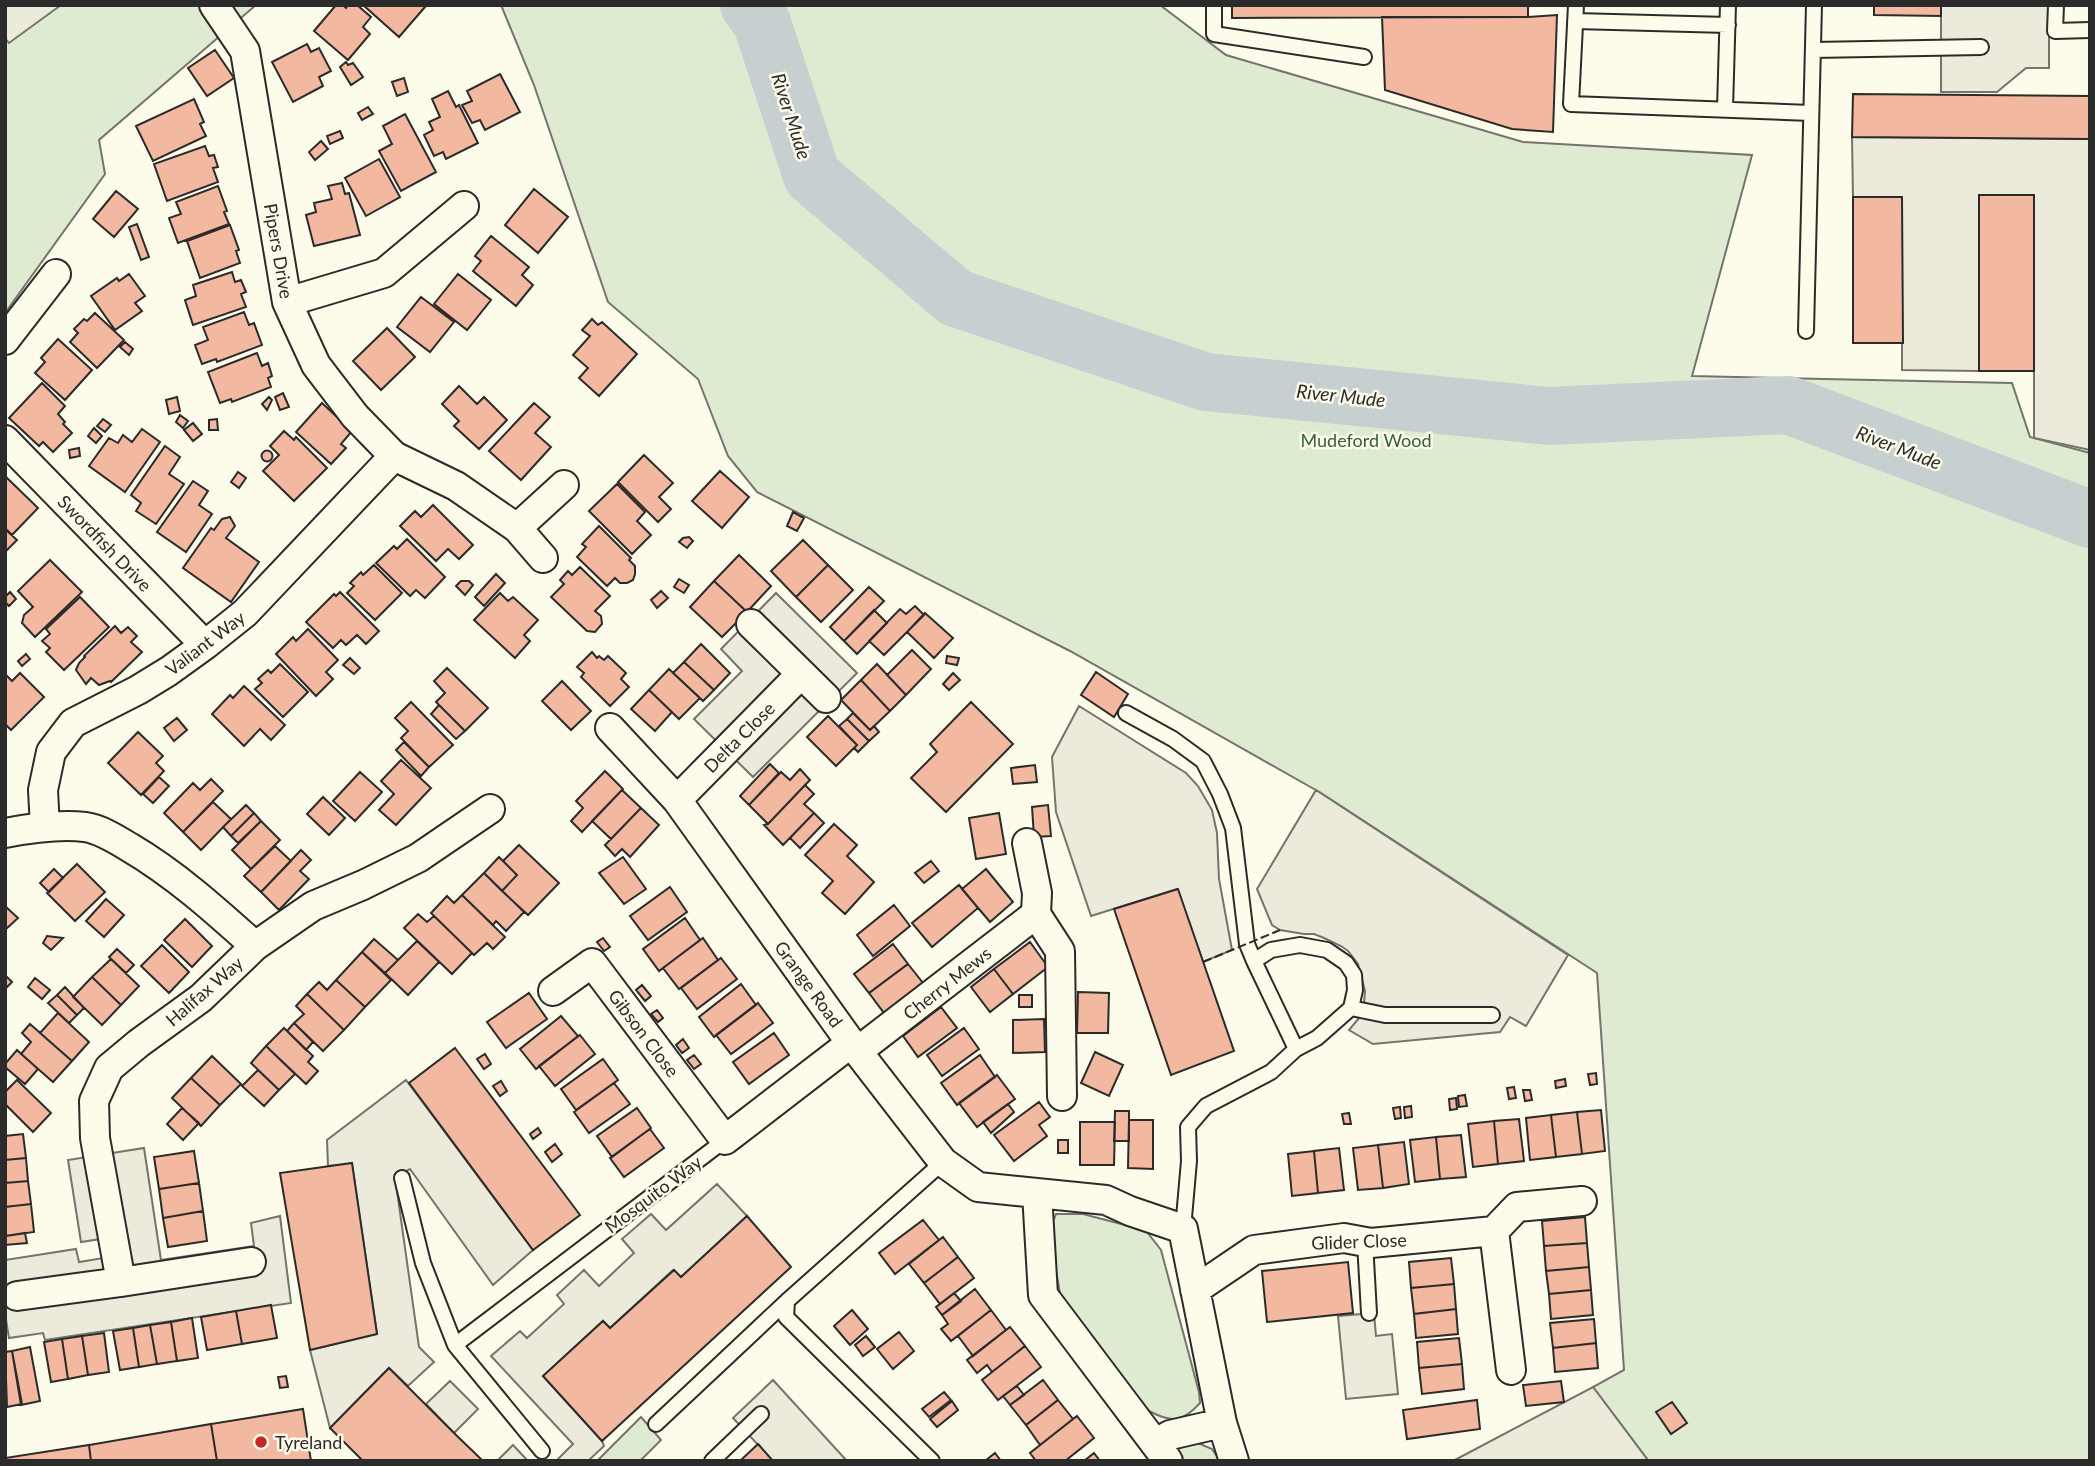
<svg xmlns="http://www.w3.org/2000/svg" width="2095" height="1466" viewBox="0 0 2095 1466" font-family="Lato,sans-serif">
<rect width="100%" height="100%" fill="#fdfbea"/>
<path fill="#deebd1" stroke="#74746e" stroke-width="2" d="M5,5H256L99,140L105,174L5,313Z
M501,5H1160L1226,55L1523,142L1752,155L1692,376L2012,383L2030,437L2090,453V1461H1645L1647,1459L1593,1387L1624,1370L1597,973L1321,793L1070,651L757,492L728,456L698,379L608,302L534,85Z
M1056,1214H1083L1125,1225L1147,1232L1161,1250L1199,1392L1200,1403C1182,1423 1172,1423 1149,1411L1061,1299L1049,1231Z
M641,1417L661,1440L640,1461H597Z
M1198,1443L1212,1449L1220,1461H1180L1178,1451L1182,1445Z"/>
<path fill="#eceadb" stroke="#74746e" stroke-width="2" d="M5,5H61L9,43L5,38Z
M1941,5H2049V68H2026L1997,92H1941Z
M1852,137L2090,139V450L2034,438V195H1979V371L1902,370V197H1853Z
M776,593L857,673L753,777L694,719L742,671L721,649Z
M1079,706L1186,773L1198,786L1212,810L1217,833L1219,879L1232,950L1203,962L1177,889L1091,916L1056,812L1052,757Z
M1316,790L1568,955L1526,1026L1510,1017L1500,1032L1373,1044L1349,1030L1359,1018L1364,1004L1365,991L1358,964L1348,951L1341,946L1324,938L1314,934H1304L1280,930L1272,925L1257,889Z
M406,1080L533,1250L493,1285L410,1169L395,1177L419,1347L434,1362L408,1386L389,1368L330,1428L310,1350L377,1334L352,1164L328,1166L327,1140Z
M144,1148L161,1260L254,1246L251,1223L280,1216L291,1303L45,1340L43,1333L9,1338L5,1314V1260L76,1249L79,1262L104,1258L101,1239L81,1242L68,1160Z
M717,1184L747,1216L681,1277L673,1270L610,1328L603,1321L543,1376L602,1441L604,1446L588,1461H556L573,1444L491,1356L520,1331L527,1338L564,1304L557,1295L584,1270L599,1286L634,1253L622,1239L651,1214L666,1230Z
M1374,1313L1376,1336L1392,1334L1398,1394L1346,1399L1338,1316Z
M773,1380L847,1461H773L733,1418Z
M450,1381L478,1409L454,1433L426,1404Z
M1593,1387L1647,1459L1645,1461H1453Z
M513,1445L528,1461H497Z"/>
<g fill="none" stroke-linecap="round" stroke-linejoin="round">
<path stroke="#c7d0d0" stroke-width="58" d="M749,5L762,23L812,176L956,298L1206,382L1549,416L1788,405L2090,519"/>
</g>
<path fill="#f2b8a0" stroke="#2b2b2b" stroke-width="2" d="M336,5H343L346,8L348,5H357L371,17L363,27L370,34L348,60L314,31Z
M363,5H423L425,7L399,37Z
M1232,5H1528V17L1232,18Z
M1874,5H1941V16L1874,15Z
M1557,15L1553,132L1512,129L1385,90L1382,17H1528Z
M307,44L311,52L319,48L331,71L319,77L323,86L293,102L272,62Z
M215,50L234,78L207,96L188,68Z
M346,62L348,65L353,63L363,77L351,85L340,67Z
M500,74L520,112L485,130L480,120L472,123L462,105L472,101L467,91Z
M404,78L408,92L397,96L392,82Z
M448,91L456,107L459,105L478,143L446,159L443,152L434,156L424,135L433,130L429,122L440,117L432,99Z
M1853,94L2090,96V139L1852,137Z
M194,99L204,122L200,124L206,136L153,161L136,126Z
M368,107L373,114L362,120L358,113Z
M405,114L436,172L401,191L379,151L392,144L383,126Z
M340,131L343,138L330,144L327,136Z
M321,141L328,149L315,160L309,152Z
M205,146L209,156L214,155L218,167L213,168L218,182L167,201L154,164Z
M379,159L400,197L366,216L345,178Z
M342,183L345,194L349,193L360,235L314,246L306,215L316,212L314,203L332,199L328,186Z
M218,186L227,211L224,212L229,224L178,243L169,218L181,214L176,202Z
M534,189L568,217L538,253L505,225Z
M116,191L138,209L114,237L93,219Z
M1979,195H2034V371H1979Z
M1853,197H1902L1903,343H1853Z
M137,224L149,257L141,260L129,227Z
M230,225L239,250L236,251L240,263L200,278L187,241Z
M491,236L529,267L522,275L533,285L516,306L473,271L481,261L475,256Z
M232,272L235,282L241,280L246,292L241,294L246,307L193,325L185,300L196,296L193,285Z
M129,274L145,296L135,303L142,311L115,330L91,296L117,278L119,281Z
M458,274L491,300L467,330L434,304Z
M421,297L454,322L430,352L397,327Z
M244,312L249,325L254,323L262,345L217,362L216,359L202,364L195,345L208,340L203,327Z
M95,313L124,340L97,368L70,342L78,333L74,329L84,319L87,321Z
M592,319L598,325L602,322L637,354L599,396L579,378L588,368L573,355L590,336L582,330Z
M387,328L415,357L381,390L353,361Z
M58,339L92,370L65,400L35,373L45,362L41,358Z
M125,342L133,349L129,355L120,347Z
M257,353L262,366L268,363L272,376L268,378L271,387L232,402L231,399L220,403L208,372Z
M42,383L65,406L58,414L65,422L63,424L72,433L53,452L43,442L39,446L9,418Z
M459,386L477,404L484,397L507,420L479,449L454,426L459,421L442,404Z
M283,393L289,407L280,410L275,397Z
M177,397L180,411L169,414L166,400Z
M269,397L272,400L267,410L262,404Z
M322,403L352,431L341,444L346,448L331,464L296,432Z
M534,403L550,417L535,433L551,447L521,480L489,451Z
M180,415L188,421L183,428L176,422Z
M103,419L111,425L105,432L97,426Z
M217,419L218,430H209V420Z
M193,423L202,434L193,441L184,430Z
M94,428L102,436L96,443L88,436Z
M142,429L160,442L125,492L89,466L109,438L118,443L123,435L132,442Z
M284,431L294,440L296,437L327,468L294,501L263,471L279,455L270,446Z
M165,446L180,457L169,474L184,484L156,524L136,511L141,503L131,495Z
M79,448L80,456L70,458L69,450Z
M261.5 456a5.5 5.5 0 1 1 11 0a5.5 5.5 0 1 1-11 0Z
M644,455L673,483L659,497L671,509L658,522L618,482Z
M720,471L749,497L722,528L692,501Z
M238,472L246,478L239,488L231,482Z
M5,476L38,508L12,535L5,528Z
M193,481L208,491L199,505L212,514L186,552L157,532Z
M617,484L645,512L637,521L651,535L632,554L589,511Z
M433,505L473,545L459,559L448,549L436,561L400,526L415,511L421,517Z
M793,512L804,518L797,531L787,526Z
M230,517L235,526L226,538L259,562L231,602L183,568L211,528L214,530L222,519Z
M599,526L631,558L629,560L635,566V574L633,580L627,583H620L615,578L607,586L577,557L586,547L582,544Z
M5,529L17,540L5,552Z
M689,537L693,541L687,548L679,542L683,538Z
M407,539L445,577L425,598L416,590L410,596L376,563L394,546L397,549Z
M803,540L828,565L796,597L771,571Z
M739,555L771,586L747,612L714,581Z
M50,560L82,592L35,637L22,623L24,615L33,607L18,591Z
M374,565L402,593L375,620L347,593L354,586L350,583L361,572L363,575Z
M828,565L853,590L821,622L796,597Z
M580,567L610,596L595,611L601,616L602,624L595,632L587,631L551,597L564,584L560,580L568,571L572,575Z
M496,574L505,583L484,606L475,597Z
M679,579L689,585L684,593L674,587Z
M461,581H469L473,585L465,595L456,586Z
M714,581L747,612L722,637L690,607Z
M869,587L884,601L844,641L830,627Z
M661,591L668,598L657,608L651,600Z
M10,592L16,599L9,606L5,602V597Z
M340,592L379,631L366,644L357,635L346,645L341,640L333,648L306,622L334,594L336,596Z
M500,593L508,601L513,597L538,620L524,635L530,641L515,658L474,620Z
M80,597L109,627L64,670L46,652L50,648L42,641L50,634L46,629Z
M915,606L924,615L884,655L869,641L900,609L906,614Z
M874,610L887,623L857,654L844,641Z
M925,613L953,638L934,658L907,632Z
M115,626L121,633L128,627L137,636L131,642L142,652L111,682L110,681L99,685L91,678L86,684L76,670L79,663L85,657L84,656Z
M308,629L338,660L326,672L333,679L316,696L276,654L293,637L296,641Z
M701,644L730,673L714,690L684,662Z
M912,650L931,669L906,695L887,675Z
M592,652L597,658L599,656L604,660L608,656L626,673L621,679L629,687L610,706L581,677L584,673L577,667Z
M26,654L30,659L22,666L18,661Z
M947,656L959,658L957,665L946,663Z
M350,658L360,668L354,674L343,665Z
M684,662L714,690L703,701L673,673Z
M280,664L308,692L283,717L255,689L262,683L258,679L268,670L271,673Z
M877,664L906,695L890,711L861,680Z
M447,668L488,708L465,731L436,702L445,693L434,681Z
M669,669L700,698L679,719L649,690Z
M1096,672L1128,694L1114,717L1081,695Z
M20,673L44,697L11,730L5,724V674L12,681Z
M953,673L960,680L949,690L943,684Z
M861,680L890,711L870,730L841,700Z
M562,681L591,711L571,730L542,701Z
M244,686L285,725L271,740L260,729L244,746L212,714L230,695L233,698Z
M649,690L672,712L655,731L631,709Z
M411,702L453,745L429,767L401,738L408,731L395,718Z
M971,702L1013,744L946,812L911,778L937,752L930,744Z
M439,705L465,731L456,739L431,714Z
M853,713L870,730L874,726L879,732L869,741L847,719Z
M828,716L857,745L836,766L807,737Z
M177,718L187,730L174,741L164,728Z
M847,719L869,741L858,752L854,748L857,745L839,726Z
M138,732L163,756L156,763L164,771L141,795L108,763Z
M404,742L429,767L421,776L396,750Z
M401,760L431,788L396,825L379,810L394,794L381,781Z
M770,764L779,773L749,805L740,796Z
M1035,765L1037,782L1013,784L1011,768Z
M800,769L810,780L768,824L749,805L781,772L790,780Z
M605,771L623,789L582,832L571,821L583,808L576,801Z
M360,772L382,792L355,821L333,801Z
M159,777L169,786L153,803L143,794Z
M211,779L223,791L183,832L164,813L193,783L200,790Z
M805,785L814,794L804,804L814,813L783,845L764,825L768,824Z
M622,790L641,808L611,839L592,821Z
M323,797L345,818L329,835L307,814Z
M213,802L231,819L201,850L183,832Z
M246,805L254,813L231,836L223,827Z
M1048,805L1051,836L1034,837L1032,807Z
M641,808L659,825L630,857L622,849L615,856L605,845Z
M254,813L261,821L238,843L231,836Z
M814,813L824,823L800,848L790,838Z
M999,813L1006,854L976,859L969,818Z
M261,821L280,840L251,869L232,850Z
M834,824L857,845L847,856L874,882L845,914L822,893L833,881L805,855Z
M519,845L559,883L528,915L502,891L517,875L503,861Z
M275,846L291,861L261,892L244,876Z
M301,850L311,860L300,871L309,879L279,910L261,892Z
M499,857L517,875L502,891L484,873Z
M623,857L646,889L624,904L599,873Z
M931,861L939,871L924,883L915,873Z
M77,864L105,892L75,921L47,893Z
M54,869L63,878L49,892L40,883Z
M986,869L1013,902L990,922L962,889Z
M484,873L524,912L506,931L496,921L493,925L462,895Z
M959,885L978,908L932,947L912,923Z
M670,887L687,912L648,940L630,916Z
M1178,889L1234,1051L1171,1075L1114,909Z
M462,895L505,937L493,949L487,943L474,955L431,913L447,896L454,903Z
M106,899L124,915L104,937L86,921Z
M894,905L910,926L873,956L857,935Z
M5,906L18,918L5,930Z
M418,914L427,922L434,916L472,953L452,974L404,928Z
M685,918L700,940L659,971L643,949Z
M185,919L212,946L192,967L164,940Z
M47,936L63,938L51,950L43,943Z
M603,938L610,947L604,951L597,942Z
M703,938L718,960L679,989L663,968Z
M374,939L398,960L385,973L362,952Z
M417,941L439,962L408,995L385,973Z
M1030,942L1048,967L1013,994L994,969Z
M893,944L908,964L869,993L854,974Z
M162,945L189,972L169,993L141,966Z
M117,949L134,965L126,973L109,957Z
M362,952L391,980L365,1007L336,980Z
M721,958L737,979L697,1009L681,988Z
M111,959L139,986L121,1005L92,977Z
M908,964L923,983L884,1013L869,993Z
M994,969L1013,994L990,1012L971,987Z
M5,975L12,982L5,989Z
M92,977L121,1005L102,1025L73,997Z
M35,978L50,990L42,999L28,987Z
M336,980L365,1007L344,1030L307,994L319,982L327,990Z
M741,984L756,1005L714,1037L699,1017Z
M642,985L651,996L645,1001L636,990Z
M65,987L84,1008L77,1015L57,995Z
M1078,992L1109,993L1108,1033H1077Z
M529,993L547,1019L506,1048L487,1022Z
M307,994L344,1030L323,1051L294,1023L304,1014L296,1006Z
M57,995L77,1015L69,1023L48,1003Z
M1019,995H1032V1007H1019Z
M758,1003L773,1023L731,1054L716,1035Z
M941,1007L957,1028L918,1057L903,1036Z
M657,1010L663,1018L658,1022L651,1014Z
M58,1013L89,1042L72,1061L40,1033Z
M561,1016L578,1036L536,1069L520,1049Z
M1044,1019L1045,1052L1013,1053V1020Z
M294,1023L313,1042L306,1050L287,1031Z
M30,1024L72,1061L53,1082L21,1054L31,1042L22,1033Z
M284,1028L313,1056L308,1062L318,1071L306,1084L266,1046Z
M964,1028L979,1049L942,1076L927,1055Z
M774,1033L789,1055L749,1084L733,1062Z
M580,1035L595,1054L555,1086L539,1066Z
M683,1039L689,1048L682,1053L676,1045Z
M266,1046L295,1074L279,1090L251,1063Z
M455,1048L580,1215L533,1250L409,1083Z
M17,1050L38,1069L25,1084L5,1067V1064Z
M1095,1052L1123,1065L1109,1096L1081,1083Z
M485,1054L491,1064L484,1069L477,1059Z
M694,1055L701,1064L694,1069L687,1060Z
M980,1055L995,1077L957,1105L941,1083Z
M212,1056L241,1084L220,1105L191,1078Z
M603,1059L618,1080L576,1110L561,1089Z
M258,1070L279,1090L264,1106L242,1086Z
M1596,1073L1597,1084L1590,1085L1588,1074Z
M997,1075L1015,1099L977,1127L959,1103Z
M191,1078L220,1105L201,1126L172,1098Z
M1565,1079L1566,1086L1556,1088L1555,1081Z
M17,1080L51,1113L33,1132L5,1104V1092Z
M501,1081L507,1091L500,1096L493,1086Z
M614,1083L630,1104L589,1133L574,1112Z
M1514,1087L1516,1098L1509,1099L1507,1088Z
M1523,1090H1530L1532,1100L1525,1101Z
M1465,1095L1467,1106L1459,1107L1458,1096Z
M1456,1098L1457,1109L1450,1110L1449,1099Z
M1039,1102L1050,1117L1039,1125L1047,1136L1014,1161L994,1135Z
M1008,1104L1014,1112L991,1133L983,1122Z
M1411,1106L1412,1117L1405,1118L1404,1107Z
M1400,1107L1401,1118L1395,1119L1393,1108Z
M182,1108L199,1123L183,1140L167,1124Z
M637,1108L651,1128L612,1157L597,1136Z
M1601,1110L1605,1151L1582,1154L1577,1112Z
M1115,1111H1129V1141H1114Z
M1577,1112L1582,1154L1556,1157L1551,1115Z
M1349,1113L1351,1124H1344L1342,1114Z
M1551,1115L1556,1157L1530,1160L1526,1118Z
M1519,1119L1524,1161L1498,1164L1494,1121Z
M1129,1120H1153V1169L1128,1168Z
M1494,1121L1498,1164L1473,1167L1468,1124Z
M1080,1122H1115L1114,1165H1080Z
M538,1128L541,1133L533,1139L530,1134Z
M650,1129L664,1148L624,1177L610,1158Z
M23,1134L26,1158L5,1160V1136Z
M1461,1135L1466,1177L1440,1179L1436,1137Z
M1436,1137L1440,1179L1415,1182L1410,1140Z
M1058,1140H1068V1153H1058Z
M1404,1142L1409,1184L1383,1188L1378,1145Z
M555,1144L562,1154L552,1162L545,1152Z
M1378,1145L1383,1188L1358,1190L1353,1148Z
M1339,1148L1344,1190L1318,1193L1314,1151Z
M194,1151L199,1183L159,1189L154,1157Z
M1314,1151L1318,1193L1292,1196L1288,1154Z
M26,1158L28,1181L5,1183V1160Z
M352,1163L377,1334L310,1350L280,1173Z
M28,1181L31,1204L5,1207V1183Z
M199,1183L203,1211L163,1218L159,1189Z
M31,1204L34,1232L5,1236V1207Z
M203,1211L207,1241L168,1247L163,1218Z
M747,1216L791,1267L602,1441L543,1376L603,1321L610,1328L674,1270L681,1277Z
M1585,1217L1587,1243L1544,1246L1542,1221Z
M923,1220L939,1240L895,1274L879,1253Z
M25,1233L27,1243L5,1245V1236Z
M943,1237L958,1257L924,1283L909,1264Z
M1587,1243L1589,1267L1546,1271L1544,1246Z
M958,1257L974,1278L940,1304L924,1283Z
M1451,1258L1454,1284L1411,1288L1409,1262Z
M1348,1262L1353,1313L1267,1322L1262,1271Z
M1589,1267L1591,1290L1549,1294L1546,1271Z
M1454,1284L1456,1309L1414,1314L1411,1288Z
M975,1289L991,1310L951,1341L941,1329L948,1324L942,1315Z
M1591,1290L1593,1315L1551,1319L1549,1294Z
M954,1293L961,1301L942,1315L936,1307Z
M271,1305L277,1338L242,1344L236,1311Z
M1456,1309L1458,1334L1416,1338L1414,1314Z
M852,1310L868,1329L850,1345L834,1326Z
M991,1310L1006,1330L973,1356L958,1336Z
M236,1311L242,1344L207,1350L201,1317Z
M192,1318L198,1358L177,1361L171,1322Z
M1594,1319L1596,1343L1553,1348L1550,1323Z
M171,1322L177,1361L157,1364L150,1325Z
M150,1325L157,1364L139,1367L133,1328Z
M1010,1327L1025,1346L992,1372L987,1365L977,1373L967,1360Z
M133,1328L139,1367L120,1370L113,1331Z
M899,1332L914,1351L893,1369L877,1349Z
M104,1333L109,1372L88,1375L82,1336Z
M82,1336L88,1375L68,1379L62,1339Z
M866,1336L875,1347L863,1356L855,1345Z
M1459,1338L1462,1364L1419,1368L1417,1342Z
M62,1339L68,1379L51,1382L44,1342Z
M1596,1343L1598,1368L1555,1372L1553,1348Z
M1025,1346L1041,1367L998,1400L982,1380Z
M30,1347L40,1401L21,1405L12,1351Z
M12,1351L22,1404L7,1407L5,1352Z
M1462,1364L1464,1389L1422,1394L1419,1368Z
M389,1368L454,1433L483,1461H363L330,1428Z
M286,1376L288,1387L280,1388L278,1377Z
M1043,1380L1058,1400L1026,1425L1010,1405Z
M1561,1381L1564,1402L1526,1406L1523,1385Z
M1017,1386L1024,1395L1010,1405L1003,1396Z
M944,1392L951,1400L929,1417L922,1409Z
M1058,1400L1073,1419L1040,1445L1026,1425Z
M1477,1400L1480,1429L1407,1439L1403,1410Z
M952,1401L958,1410L937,1427L930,1419Z
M1672,1402L1687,1423L1671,1434L1656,1412Z
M303,1409L311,1461H217L211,1424Z
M1077,1416L1094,1438L1065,1461H1036L1030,1453Z
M211,1424L217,1461H91L89,1445Z
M758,1444L773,1461H740Z
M89,1445L91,1461H5V1458Z
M995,1453L1001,1461H985Z
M1094,1453L1100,1461H1084Z"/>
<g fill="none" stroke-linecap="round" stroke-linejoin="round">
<defs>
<path id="service" d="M1214,5V34L1364,57
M1576,5L1571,104L1811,113
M2056,5L2055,31L2090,30
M1575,21L1728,25
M1813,50L1981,47
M1725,109L1728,5
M1806,331L1814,5
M1126,713L1173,739L1203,761L1220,794L1233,828L1247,944L1254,961
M1351,1008L1385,1015H1492
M402,1178L423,1263L455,1345L542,1451
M1183,1229L1189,1161L1188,1127L1206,1106L1271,1072L1296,1049L1317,1038L1351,1008L1355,990L1354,975L1346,963L1327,950L1300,945L1271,950L1254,961L1296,1049
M1365,1242L1369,1313
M455,1345L725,1140
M656,1424L787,1301
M712,1461L761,1414
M932,1461L786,1317L787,1301L943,1162"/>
<path id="minor" d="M214,5L245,51L287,302L316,365L355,416L394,456L456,486L517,528L543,558
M287,302L384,273L464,206
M5,340L56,274
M5,440L205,645
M517,528L564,485
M751,624L826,698
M610,728L677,800L851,1043L943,1162L978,1187L1106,1200L1130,1211L1183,1229L1222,1423L1234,1461
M677,800L801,674
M45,827L43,790L51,752L73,723L138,690L169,671L205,645L245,613L394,456
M5,833C31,828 59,824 85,827C100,829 116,839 129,847C175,874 215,910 255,946
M1036,914L1060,951L1062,1096
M553,991L592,963L725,1140L851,1043
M858,1051L1036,914L1037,893L1027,843
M1037,1193L1043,1295L1168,1461
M1494,1231L1511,1370
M121,1282L251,1262
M1195,1290L1254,1250L1344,1238L1371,1243L1494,1231L1517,1207L1582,1201
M17,1296L121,1282L95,1138L94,1101L109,1068L139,1043L201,998L255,946L313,906L363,885L418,858L490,809
M1155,1443L1170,1435L1222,1423"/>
</defs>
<use href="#service" stroke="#2b2b2b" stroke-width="18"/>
<use href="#minor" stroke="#2b2b2b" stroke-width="32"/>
<use href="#service" stroke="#fdfbea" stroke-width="14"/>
<use href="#minor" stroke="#fdfbea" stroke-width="28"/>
<path stroke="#2b2b2b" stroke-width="2" stroke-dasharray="9 3.5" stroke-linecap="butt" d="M1203,962L1280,930"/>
</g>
<circle fill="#c62828" stroke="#fdfbea" stroke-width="2.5" cx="261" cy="1442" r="7"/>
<g text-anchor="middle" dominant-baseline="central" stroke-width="5" stroke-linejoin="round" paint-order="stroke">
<g font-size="18" fill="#2b2b2b" stroke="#fdfbea">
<text transform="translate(279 251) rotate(80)">Pipers Drive</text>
<text transform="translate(105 543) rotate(46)">Swordfish Drive</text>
<text transform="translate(205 643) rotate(-37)">Valiant Way</text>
<text transform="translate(739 737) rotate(-45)">Delta Close</text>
<text transform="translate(947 983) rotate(-38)">Cherry Mews</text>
<text transform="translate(809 984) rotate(54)">Grange Road</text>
<text transform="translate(204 991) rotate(-41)">Halifax Way</text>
<text transform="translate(644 1033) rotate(53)">Gibson Close</text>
<text transform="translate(653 1194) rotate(-37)">Mosquito Way</text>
<text transform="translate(1359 1241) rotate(-2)">Glider Close</text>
</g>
<g font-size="18" fill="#34623c" stroke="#fdfbea">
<text x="1366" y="440">Mudeford Wood</text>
</g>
<g font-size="18" fill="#2b2b2b" stroke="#fdfbea" text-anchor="start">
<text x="275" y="1442">Tyreland</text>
</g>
<g font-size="19" font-style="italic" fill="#2b2b2b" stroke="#fdfbea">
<text transform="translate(792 116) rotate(72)">River Mude</text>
<text transform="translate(1341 395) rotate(6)">River Mude</text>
<text transform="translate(1899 447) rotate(21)">River Mude</text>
</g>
</g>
<rect width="2095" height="1466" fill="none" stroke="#2b2b2b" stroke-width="14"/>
</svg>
